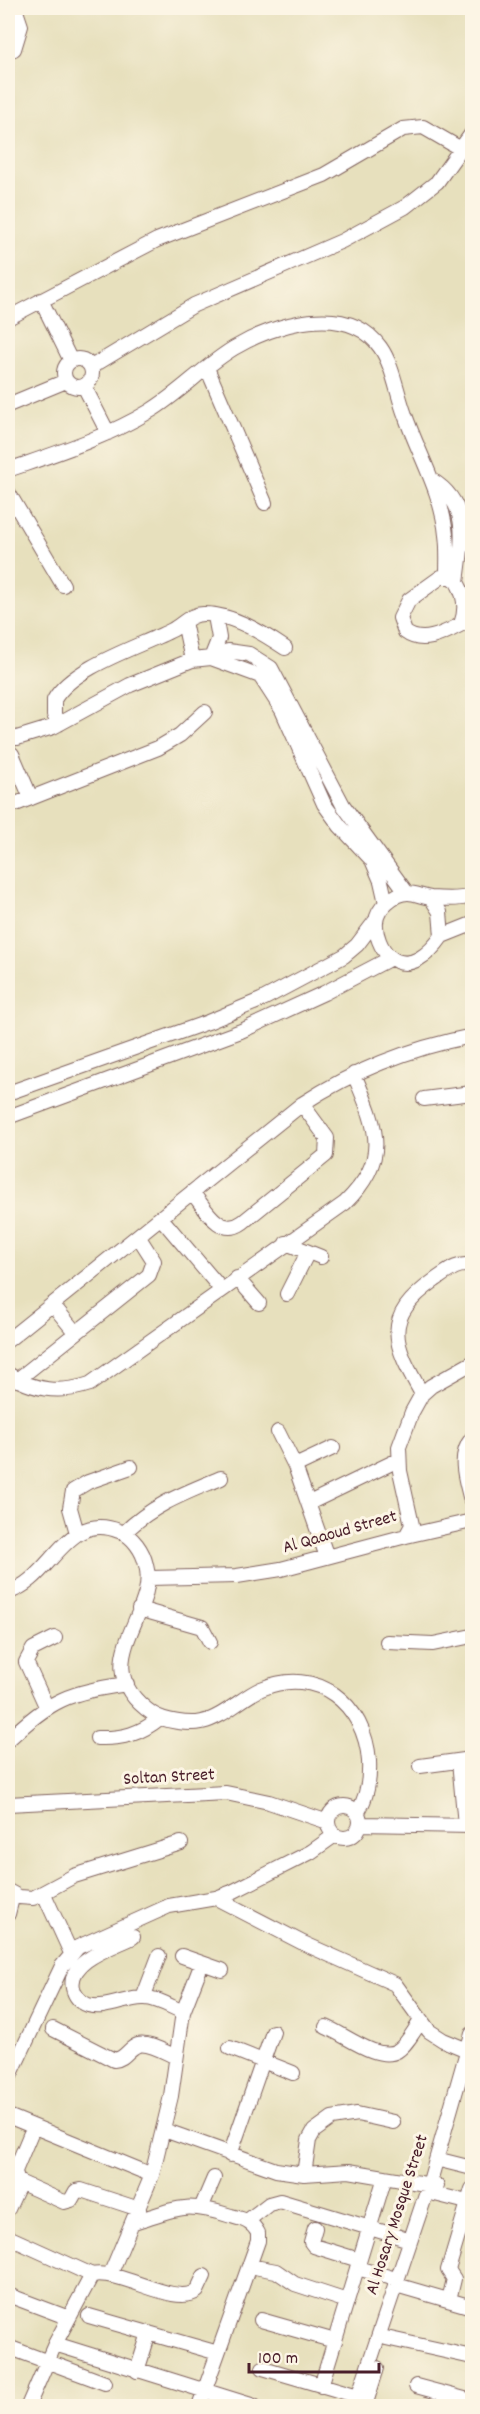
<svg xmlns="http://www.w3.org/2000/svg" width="480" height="2414" viewBox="0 0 480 2414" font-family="Dekko,sans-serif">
<rect width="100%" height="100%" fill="#fcf5e5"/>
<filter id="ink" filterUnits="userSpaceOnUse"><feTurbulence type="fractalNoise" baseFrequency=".0167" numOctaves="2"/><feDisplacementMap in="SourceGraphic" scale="12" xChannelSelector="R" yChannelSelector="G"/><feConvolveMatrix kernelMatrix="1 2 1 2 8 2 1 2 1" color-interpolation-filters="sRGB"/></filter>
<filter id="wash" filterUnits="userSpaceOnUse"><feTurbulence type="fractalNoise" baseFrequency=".008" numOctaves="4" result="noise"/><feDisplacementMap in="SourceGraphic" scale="24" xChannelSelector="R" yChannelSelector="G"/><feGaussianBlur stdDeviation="1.35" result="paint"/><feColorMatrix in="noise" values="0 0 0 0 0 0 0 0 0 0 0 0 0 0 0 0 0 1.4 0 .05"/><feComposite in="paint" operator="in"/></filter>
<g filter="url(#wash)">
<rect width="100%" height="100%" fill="#e7e0bd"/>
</g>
<g filter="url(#ink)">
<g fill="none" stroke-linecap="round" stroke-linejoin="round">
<defs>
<path id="minor" d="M14,49L21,26L15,8
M41,300L71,361
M8,318L157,240L324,175L403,129L423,127L461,149
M64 373a14 14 0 1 1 28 0a14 14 0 1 1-28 0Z
M91,367L194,305L342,241L405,207L437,182L472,133
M207,368L265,503
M84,386L108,433
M8,405L66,381
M8,470C57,453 105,438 150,411C180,393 204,366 234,348C274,324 347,301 380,347C393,365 397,394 405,415C419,455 442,493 446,535C448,549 447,563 447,576
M432,480C471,504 462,542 457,582
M8,492L63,585
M184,622L192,660
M461,624C467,609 465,596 457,582L451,577H441L409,600L400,618L405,632C426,648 452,628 472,619
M211,658L260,676L282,710L324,804L340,826L372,860L381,881L386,903
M211,658L219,638L215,616
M59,724L54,715V700C72,667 141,646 172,630C183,624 191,613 205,614C232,614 263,633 285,648
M17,738L53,727L130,685L192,660L211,658L228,651L249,654L271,668L343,805L407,893
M12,754L31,798
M8,807L158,748L180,735L205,712
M431,898L440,912L442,936C431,952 409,974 389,956C381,949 375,934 376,922C377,908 394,893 408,893C415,893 423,897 431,898C444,899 460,900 472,896
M442,936L472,924
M8,1093L208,1022L261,1000L344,956L357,945L376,920
M424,1099L472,1093
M8,1117L241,1031L324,993L391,958
M192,1192C205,1208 220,1239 243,1222L326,1155L327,1138L302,1104
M161,1218L221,1289
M286,1243L321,1257
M237,1278L259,1303
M287,1294L308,1252
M53,1305L75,1332
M8,1340L302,1104C354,1070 411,1048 472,1036
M8,1374C34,1391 60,1394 90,1384L345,1203C392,1157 376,1127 354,1074
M17,1380L149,1275L154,1261L138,1236
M422,1394C393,1343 381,1318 435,1280C447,1272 457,1262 472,1266
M278,1432L295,1466L327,1557
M472,1438C456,1458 467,1482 472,1505
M295,1466L333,1448
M309,1503L398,1460
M77,1533L70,1508L73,1491L88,1482L131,1467
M124,1533C152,1505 185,1493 221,1478
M406,1536L472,1521
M149,1578L237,1576L281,1569L406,1536L412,1525L400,1471L399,1447L412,1412L422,1394L431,1386L472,1363
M8,1592C51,1581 66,1509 119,1531C133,1536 143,1551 146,1565C160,1614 81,1665 153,1714C164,1721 189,1725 202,1722C224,1717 241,1698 261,1689C317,1665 365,1704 369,1761C370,1780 367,1798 357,1813
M139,1609L202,1627L210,1642
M387,1642L433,1644L472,1636
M46,1706L26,1662L33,1649L55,1638
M97,1738C123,1739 140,1734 160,1718
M8,1740C52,1699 67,1693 127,1684
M459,1761L465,1825
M420,1766L472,1759
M8,1804L226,1793L269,1802L328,1822
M328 1822a16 16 0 1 1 32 0a16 16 0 1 1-32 0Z
M360,1824L472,1826
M8,1891L19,1897L33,1898L74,1876L181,1843
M44,1894L71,1953
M216,1898L303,1943L395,1984L429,2031L443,2040L472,2052
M8,1914L13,1894
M133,1937C114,1947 67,1960 73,1988C75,1997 80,2002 88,2005C106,2010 125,1998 143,1998C156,1997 171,2007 183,2012
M182,1956L222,1970
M143,1998L159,1956
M326,2027C344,2034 378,2062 397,2051C407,2045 414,2030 421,2021
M53,2029L114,2060C126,2059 128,2048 138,2045C148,2042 165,2052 174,2056
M230,2048L293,2073
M8,2080L62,1966L78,1947L169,1906L216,1898L232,1892L311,1852L335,1835
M8,2116L152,2175
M33,2128L15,2171L17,2181L64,2202L71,2200L76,2191L81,2190L139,2209
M164,2130L276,2170L304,2174L349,2171L437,2186
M230,2155L273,2032
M444,2161L472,2168
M304,2174L309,2140L314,2131L332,2118L357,2114L393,2122
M435,2194L467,2202
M202,2206L214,2178
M8,2209L20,2183
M247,2221L269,2204L280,2201L410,2240
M134,2222C178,2208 184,2201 231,2216C242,2219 252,2221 258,2233V2241L199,2406
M315,2228L311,2242L314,2246L359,2260
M8,2237L92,2275
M249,2266L276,2271L295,2284L347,2301
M357,2268L396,2279
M110,2275L152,2175L171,2096L183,2012L202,1963
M403,2287L472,2307
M8,2295L69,2318
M449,2300L454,2279L448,2270L472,2189
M89,2316L218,2353
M261,2320L335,2341
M386,2338L472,2357
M55,2344L254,2406
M8,2347L105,2383
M263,2368L358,2396
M137,2371L149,2333
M321,2386L385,2177
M416,2386L472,2401
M28,2406L55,2344L92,2275C122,2269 174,2307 197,2291L204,2276
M355,2406L429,2185L472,2034
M365,2406L377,2368"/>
</defs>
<use href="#minor" stroke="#81635e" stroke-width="16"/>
<use href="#minor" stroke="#fff" stroke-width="14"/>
</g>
</g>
<g text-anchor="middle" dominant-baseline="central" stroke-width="6" stroke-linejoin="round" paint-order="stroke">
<g font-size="18" fill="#4a1f2b" stroke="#fcf5e5">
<text transform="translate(340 1533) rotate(-16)">Al Qaaoud Street</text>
<text transform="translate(169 1778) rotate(-3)">Soltan Street</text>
<text transform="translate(398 2215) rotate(-72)">Al Hosary Mosque Street</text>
</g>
</g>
<rect width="480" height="2414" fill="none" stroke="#fcf5e5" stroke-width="30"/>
<path d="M249 2363v9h130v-9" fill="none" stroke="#4a1f2b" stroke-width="3"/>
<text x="258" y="2363" font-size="18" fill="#4a1f2b" stroke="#fcf5e5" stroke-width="4.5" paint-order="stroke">100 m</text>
</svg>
